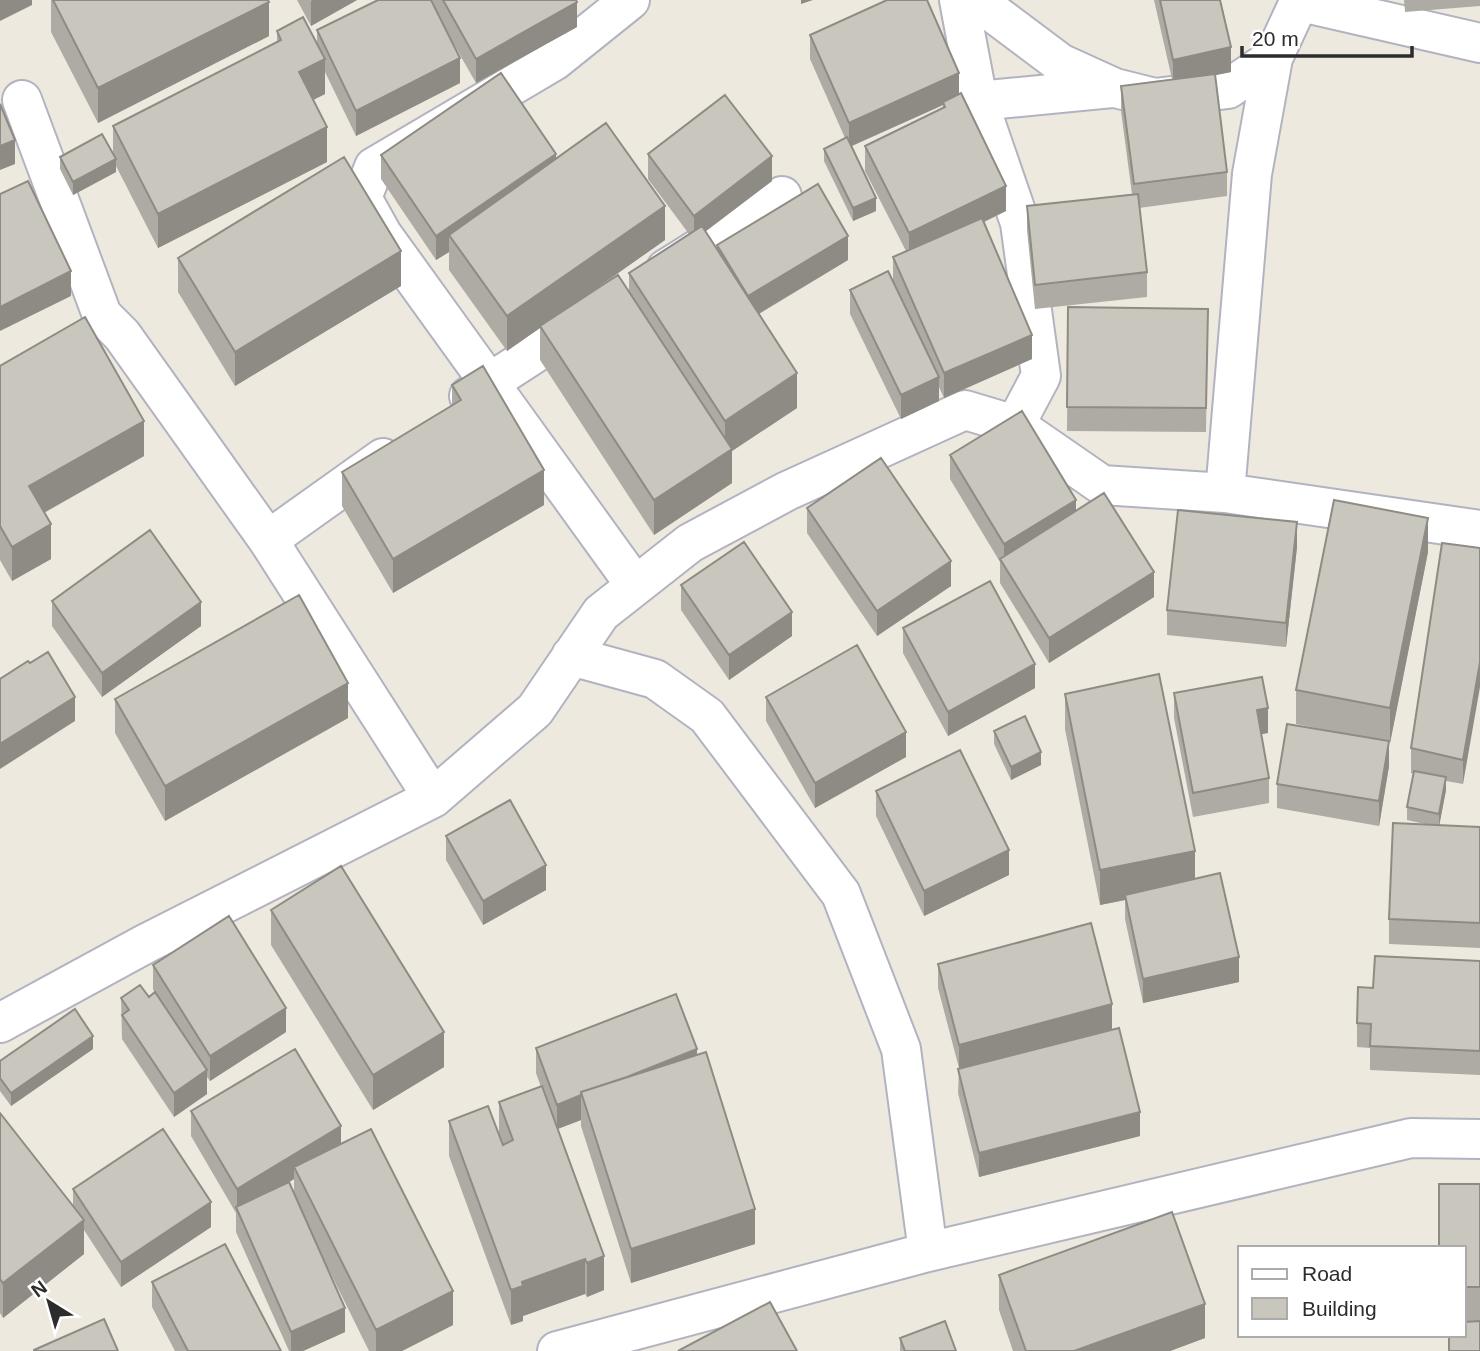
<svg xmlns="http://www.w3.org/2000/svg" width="1480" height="1351" viewBox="0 0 1480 1351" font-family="Arial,sans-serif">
<rect width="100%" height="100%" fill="#eee9de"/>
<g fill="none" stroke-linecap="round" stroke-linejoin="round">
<defs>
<path id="street" d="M630,0L554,61L374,167L362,198L382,234L635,585
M959,0L978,101L1020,223L1041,376L1015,425
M976,0L1060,63L1115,88L1155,98L1228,89L1273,58
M1301,2L1480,43
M22,100L102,315L122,335L268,540L433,798
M978,101L1112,88
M666,269L782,196
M469,396L583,322
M1225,493L1252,174L1273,58L1300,0
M268,540L383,458
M571,656L655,679L707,716L841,894L901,1049L928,1252
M0,1023L145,944L433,798L535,710L601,613L690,543L787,491L965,410L1015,425L1102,485L1225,493L1480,530
M557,1351L928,1252L1411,1138L1480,1139"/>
</defs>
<use href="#street" stroke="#b2b3c0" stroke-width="42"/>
<use href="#street" stroke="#fff" stroke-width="38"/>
</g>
<path fill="#adaba3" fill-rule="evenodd" d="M51,0H268L269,36L98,123L51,32Z
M297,0H357L311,26Z
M378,0H576L577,27L476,83L448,34L460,83L356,136L325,72V94L313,100L327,162L158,248L116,166V172L73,195L60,169V157L113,154V126L277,42V31L317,43V30Z
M1154,0H1220L1231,72L1215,75L1227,172V196L1139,208L1147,272V297L1035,309L1027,230V206L1132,194L1121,111V86L1172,79Z
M1404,0H1480V6L1405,12Z
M810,35L959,94L1006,211L984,222L1032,359L944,398L939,387V401L901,419L850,314V290L900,295L893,281V257L906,251L865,171V146L943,108V105L852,146L876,211L853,221L824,161V149L845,138L810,59Z
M648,154L772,181L705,232L717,250V245L848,260L759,314L797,408L732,451V483L654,535L540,360V328L507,351L449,270V252L436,260L381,179V155L556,159L665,240L583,298L629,291V273L689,234L648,179Z
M178,258L401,286L235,386L178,292Z
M1068,307L1208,309L1206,432L1067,431Z
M0,366L144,456L44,513L51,559L12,581L0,560Z
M452,385L544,505L393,593L342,506V472L452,406Z
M950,455L1076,510L1154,597L1049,663L1000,583V562L950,479Z
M807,508L951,586L877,636L807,533Z
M1297,547L1286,647L1167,635V610Z
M1480,548L1463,784L1446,781V790L1439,825L1480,827V948L1389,944V919L1429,825L1407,820V807L1414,774L1411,773V748Z
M1428,552L1390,743L1389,742V766L1379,826L1277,808V784L1346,734L1296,724V690Z
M681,585L792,636L729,680L681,610Z
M52,601L201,626L102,697L52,626Z
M903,628L1035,688L948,736L903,653Z
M1174,693L1268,733L1261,734L1269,778V803L1193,817L1174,718Z
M1065,694L1195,879L1239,982L1143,1003L1125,919V900L1100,905L1065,729Z
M766,697L906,757L815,808L766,721Z
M115,699L348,718L165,821L115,733Z
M994,731L1041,765L1011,780L994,744Z
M876,791L1009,875L924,916L876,816Z
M446,836L546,890L483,925L446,860Z
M271,910L444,1067L373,1110L271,945Z
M1480,961V1075L1370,1070V1048L1357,1047V1023L1373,988Z
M938,964L1112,1029L1047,1046L1140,1136L979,1177L958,1093L959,1068L938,988Z
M153,965L286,1032L210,1081L207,1077V1094L174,1117L122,1039L121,998L149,997L155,993L153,989Z
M536,1048L697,1054L755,1244L631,1283L581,1126V1120L558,1129L604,1290L587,1297L585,1294L523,1316V1321L511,1325L449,1156V1121L499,1135V1102L541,1087L536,1073Z
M93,1049L11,1106L0,1091V1061Z
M191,1111L341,1143L453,1325L402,1351H369L328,1268L345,1332L303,1351H289L236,1232V1213L191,1136ZM294,1179V1193L288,1183Z
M0,1113L73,1206V1189L211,1227L121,1287L84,1230V1254L3,1318L0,1313Z
M1480,1184V1351H1448V1335H1464V1248Z
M999,1275L1205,1338L1170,1351H1013L999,1310Z
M152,1282L281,1351H175L152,1307Z
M900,1338L956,1351H900Z"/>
<path fill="#8d8b84" d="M0,0H32V5L0,21Z
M313,0H357L311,26V1Z
M801,0H813L801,4Z
M269,2V36L98,123V88Z
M577,2V27L476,83V59Z
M1231,47V72L1173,84V60Z
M460,58V83L356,136V111Z
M325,59V94L299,107V72Z
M959,73V97L943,102V105L849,147V123Z
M327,127V162L158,248V214Z
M15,140V164L0,170V146Z
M556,154V178L449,235V252L436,260V236Z
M772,156V181L694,240V216Z
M116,159V172L73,195V182Z
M1006,186V211L909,258V233Z
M876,198V211L853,221V208Z
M665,206V240L541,327L540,326V328L507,351V316Z
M848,236V260L748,320V296Z
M401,251V286L235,386V352Z
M71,271V296L0,331V307Z
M1032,335V359L944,398V373Z
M797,373V408L732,451V483L654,535V500L725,453V421Z
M939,377V401L901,419V395Z
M144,421V456L29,521V486Z
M544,470V505L393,593V559Z
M1076,500V524L1004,565V544Z
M1428,518V552L1390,743V708Z
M1297,522V547L1286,647V623Z
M51,524V559L12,581V547Z
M951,561V586L877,636V611Z
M1154,572V597L1049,663V638Z
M201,602V626L102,697V673Z
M792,612V636L729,680V655Z
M1480,662V687L1463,784V760Z
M1035,664V688L948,736V712Z
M348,683V718L165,821V786Z
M75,697V721L0,769V744Z
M1268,708V733L1257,735V710Z
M906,732V757L815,808V783Z
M1389,741V766L1379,826V801Z
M1041,752V765L1011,780V767Z
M1446,777V790L1439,827V814Z
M1009,850V875L924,916V891Z
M1195,851V885L1125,895V900L1100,905V870Z
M546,865V890L483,925V901Z
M1239,957V982L1143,1003V979Z
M1112,1004V1029L959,1070V1045Z
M286,1008V1032L210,1081V1056Z
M444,1032V1067L373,1110V1075Z
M93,1036V1049L11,1106V1093Z
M697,1049V1074L582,1095Z
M207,1070V1094L174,1117V1093Z
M581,1095V1120L557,1129V1105Z
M1140,1112V1136L979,1177V1153Z
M341,1126V1151L294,1167V1179L239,1212L237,1208V1189Z
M211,1202V1227L121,1287V1262Z
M755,1209V1244L631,1283V1249Z
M84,1220V1254L3,1318V1283Z
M604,1256V1290L587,1297V1263Z
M585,1259V1294L523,1316V1321L511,1325V1290L522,1282Z
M453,1291V1325L402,1351H376V1330Z
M1205,1304V1338L1170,1351H1074Z
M345,1308V1332L303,1351H291V1332Z"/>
<path fill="#c9c7bd" stroke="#8d8b84" stroke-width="2" d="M53,0H268L269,2L98,88Z
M378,0H431L460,58L356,111L317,30Z
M443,0H576L577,2L476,59Z
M887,0H927L959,73L849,123L810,35Z
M1160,0H1220L1231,47L1173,60Z
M303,17L325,59L299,72L327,127L158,214L113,126L281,40L277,31Z
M501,73L556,154L436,236L381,155Z
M1215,74L1227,172L1134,184L1121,86Z
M961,93L1006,186L909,233L865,146L945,107L943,102Z
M725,95L772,156L694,216L648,154Z
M0,104L15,140L0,146Z
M606,123L665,206L507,316L449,235Z
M102,134L116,159L73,182L60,157Z
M847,137L876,198L853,208L824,149Z
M344,157L401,251L235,352L178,258Z
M28,181L71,271L0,307V194Z
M818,184L848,236L748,296L717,245Z
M1138,194L1147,272L1035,285L1027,206Z
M982,218L1032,335L944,373L893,257Z
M702,226L797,373L725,421L629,273Z
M888,271L939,377L901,395L850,290Z
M618,275L732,449L654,500L540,326Z
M1068,307L1208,309L1206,408L1067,407Z
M85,317L144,421L29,486L51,524L12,547L0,526V366Z
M483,366L544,470L393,559L342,472L461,400L452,385Z
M1022,411L1076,500L1004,544L950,455Z
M881,458L951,561L877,611L807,508Z
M1104,493L1154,572L1049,638L1000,559Z
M1334,500L1428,518L1390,708L1296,690Z
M1178,510L1297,522L1286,623L1167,610Z
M150,530L201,602L102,673L52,601Z
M744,542L792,612L729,655L681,585Z
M1442,543L1480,548V662L1463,760L1411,748Z
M990,581L1035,664L948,712L903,628Z
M299,595L348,683L165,786L115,699Z
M857,645L906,732L815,783L766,697Z
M48,652L75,697L0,744V679L28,661L30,663Z
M1159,674L1195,851L1100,870L1065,694Z
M1262,677L1268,708L1257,710L1269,778L1193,793L1174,693Z
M1025,716L1041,752L1011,767L994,731Z
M1287,724L1389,741L1379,801L1277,784Z
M960,750L1009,850L924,891L876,791Z
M1414,771L1446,777L1439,814L1407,807Z
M510,800L546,865L483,901L446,836Z
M1393,823L1480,827V923L1389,919Z
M341,866L444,1032L373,1075L271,910Z
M1220,873L1239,957L1143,979L1125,895Z
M229,916L286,1008L210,1056L153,965Z
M1091,923L1112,1004L959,1045L938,964Z
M1375,956L1480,961V1051L1370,1046L1371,1024L1357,1023L1358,987L1373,988Z
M140,985L149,997L155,992L207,1070L174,1093L122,1015L129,1010L121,998Z
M676,994L697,1049L627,1077L581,1092V1095L557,1105L536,1048Z
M75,1009L93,1036L11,1093L0,1078V1061Z
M1119,1028L1140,1112L979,1153L958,1069Z
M295,1049L341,1126L237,1189L191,1111Z
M706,1052L755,1209L631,1249L581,1092Z
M542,1086L604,1256L587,1263L585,1259L522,1282L523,1286L511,1290L449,1121L488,1106L503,1145L513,1140L499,1102Z
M0,1113L84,1220L3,1283L0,1279Z
M163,1129L211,1202L121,1262L73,1189Z
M371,1129L453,1291L376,1330L294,1167Z
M289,1182L345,1308L291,1332L236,1207Z
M1439,1184H1480V1287H1464V1248H1439Z
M1172,1212L1205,1304L1074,1351H1026L999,1275Z
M225,1244L281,1351H188L152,1282Z
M770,1302L797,1351H678Z
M104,1319L118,1351H34V1350Z
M945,1321L956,1351H905L900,1338Z
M1480,1321V1351H1449V1335H1464V1322Z"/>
<rect x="1238" y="1246" width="228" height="91" fill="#ffffff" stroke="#ababab" stroke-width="2"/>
<rect x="1252" y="1269" width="35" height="10" fill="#ffffff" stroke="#ababab" stroke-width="2"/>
<text x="1302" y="1281" font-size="21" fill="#2c2c2c">Road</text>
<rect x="1252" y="1298" width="35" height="21" fill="#c9c7bd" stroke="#ababab" stroke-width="2"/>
<text x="1302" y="1316" font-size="21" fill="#2c2c2c">Building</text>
<g transform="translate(49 1302) rotate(323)" stroke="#ffffff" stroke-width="5" paint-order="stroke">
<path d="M0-5L12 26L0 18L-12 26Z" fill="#2c2c2c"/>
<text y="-10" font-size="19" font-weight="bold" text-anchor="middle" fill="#2c2c2c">N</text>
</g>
<path d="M1242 46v10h170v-10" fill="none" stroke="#2c2c2c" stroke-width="3.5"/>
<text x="1252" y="46" font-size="21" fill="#2c2c2c" stroke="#ffffff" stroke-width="5" paint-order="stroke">20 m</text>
</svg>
